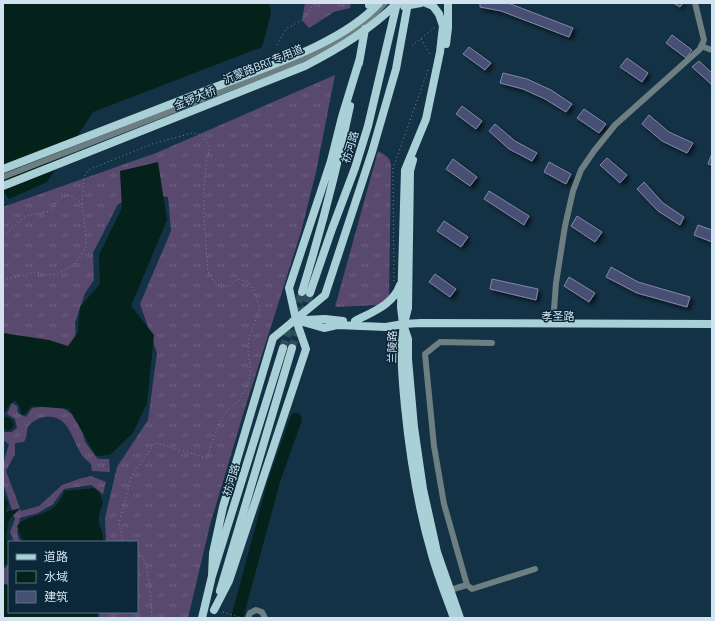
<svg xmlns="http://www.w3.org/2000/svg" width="715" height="621" viewBox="0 0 715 621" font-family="'DM Sans','Noto Sans SC',sans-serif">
<defs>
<pattern id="grass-tufts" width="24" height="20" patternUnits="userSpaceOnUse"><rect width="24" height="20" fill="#59496e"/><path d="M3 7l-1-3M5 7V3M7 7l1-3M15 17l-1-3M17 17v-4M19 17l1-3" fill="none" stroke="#706383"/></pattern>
<filter id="shadow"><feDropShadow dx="3" dy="3" stdDeviation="2" flood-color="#0009"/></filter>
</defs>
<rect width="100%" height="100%" fill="#143245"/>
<path fill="url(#grass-tufts)" d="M305,3H351L350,8L334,12L309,28L302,20Z
M335,75L316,172L301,232L245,408L210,525L188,618H99V612H137V542H106L105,518L117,467L148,420L157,353L140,304L171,231L168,197L148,194L118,204L93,253L94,280L85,293L75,323L76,342L69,351L3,334V207L156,153Z
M378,151C385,155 390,157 391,165L389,296L379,305L335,307Z
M12,403L17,406L18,413L26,417L32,408L59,405L80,420L85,442L98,459H109L110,472L92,471L91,464C89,462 86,460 84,458C71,441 70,410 40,418C36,420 30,423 28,427C26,432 28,435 24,442L15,443V454L6,471L21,511L39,506L62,485L79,479L91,476L106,482L103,494L91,485L64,489L53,504L38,513L20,518L17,533L20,542H14L10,532L15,519L3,483V464L9,444L3,440V432H12L17,428L15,419L7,414Z
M9,565V584H3V569Z"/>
<path fill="#04211a" d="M3,3H269L271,13L262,47L93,112L47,182L9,199L3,191Z
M158,162L167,220L131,306L154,335L147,403L133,433L110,455L96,456L69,409L32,406L25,414L21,415L20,407L15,400L9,405L3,415V333L49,340L68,346L78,332L80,307L100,284L99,255L122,208L120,171Z
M3,416L10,418L14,424L13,428L8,431L3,428Z
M94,488L99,492L103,503C100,510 98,516 99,523C101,531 104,533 103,542H23L17,526C26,515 43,517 54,507C59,503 62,496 65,491Z
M3,494L8,503L6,512L21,508L12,516L8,522L6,538L9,543V564L3,565Z
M3,585H9V612H98L96,618H3Z"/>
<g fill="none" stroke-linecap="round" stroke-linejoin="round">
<path stroke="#04211a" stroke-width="12" d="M237,618L274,481L296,419"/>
</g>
<path fill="#465075" stroke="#7f88a8" filter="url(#shadow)" d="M480,3H508L573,28L569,37L501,11L480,7Z
M673,3H683L680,7Z
M672,35L692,50L686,58L666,43Z
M469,47L491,63L485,70L463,54Z
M627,58L648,73L642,82L620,67Z
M699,61L712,73V85L692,67Z
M503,73L527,79L551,90L572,104L566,112L545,99L523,89L500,83Z
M462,106L482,121L476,129L456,114Z
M584,109L606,124L599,133L577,118Z
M649,115L669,132L693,143L687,153L662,141L642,124Z
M495,124L515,141L537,153L532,161L509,149L489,131Z
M712,153V165L708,164Z
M607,158L627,175L620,183L600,165Z
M453,159L477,177L470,186L446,169Z
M549,162L571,174L566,184L544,172Z
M644,182L663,203L684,217L680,225L658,211L637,189Z
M489,191L529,216L524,225L484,199Z
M577,216L602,232L595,242L571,226Z
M444,221L468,237L461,247L437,231Z
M698,225L712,230V242L694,235Z
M611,267L638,282L690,297L687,307L637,293L606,277Z
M435,274L456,289L450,297L429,282Z
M569,277L595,293L589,302L564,286Z
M492,279L538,289L536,300L490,289Z"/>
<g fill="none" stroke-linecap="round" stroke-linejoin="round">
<path stroke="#304d5e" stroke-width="8" stroke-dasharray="8 4" stroke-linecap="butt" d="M283,348L302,292
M292,348L310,293"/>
<path stroke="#728a99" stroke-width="1" stroke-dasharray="1 3" stroke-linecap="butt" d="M421,39L431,56
M277,45L286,29L302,20L315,3
M412,46L435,27
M3,236L26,216L50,211L59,199L68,195L78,200L82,205
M3,280L35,272L48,275L57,274L74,265L86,248L85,226L82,206L84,177L88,170L152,144L192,133L202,135L210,147L206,164L204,186V217L208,272L213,280L221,287L229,286L237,279L249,282L256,296L260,309L249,337L248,353L251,372L247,386L238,401L224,414L219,422L207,458L155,443L132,475L119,523L123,542
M394,281L393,168L428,70
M137,550C150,560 151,602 152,618
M223,612L242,618"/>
<path stroke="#6d7f82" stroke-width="6" d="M701,46L712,50
M3,177L297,62C320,51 344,41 363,25C371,19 378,10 385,3
M553,323L556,283L565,226L573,191L581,170L594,151L615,125L700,49L704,40L695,3
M467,585L472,589L535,569
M450,590L467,585L444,504L434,446L425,354L440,342L492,343
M248,618L250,613L256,610L262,612L265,618"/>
<path stroke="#a9d0d6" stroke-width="8" d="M369,3V5
M426,3L433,6L439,14L443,26L440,52L426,119L405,170L401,307L403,324L408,339V359L414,427L423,489L437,552L460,618
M404,6L421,3
M446,44L448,28V3
M359,63L365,29
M413,160L410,171L408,308C398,341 402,373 405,407C410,457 418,507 432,555C438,576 446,597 454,618
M3,169C72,142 141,116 210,89C262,68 341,45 379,3
M3,186L305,66C338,49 370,30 397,3
M302,292C321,230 337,169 350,106
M310,293L332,229L355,168L368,126L397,3
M296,320L324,328L337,325L386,327L403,324L421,323L712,324
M305,320L325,319L343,321
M355,321C372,312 393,305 400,285
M212,576L213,553L223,507L273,338L325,295L372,152L396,69L408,3
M220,591L292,348
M214,610L229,581L306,349L296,320L289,288L331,161L342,117L360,58
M202,618L212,576L283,348"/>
</g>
<g text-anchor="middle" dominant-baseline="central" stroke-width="3" stroke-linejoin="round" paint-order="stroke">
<g font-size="11" fill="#d2e3ef" stroke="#0a283a">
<text transform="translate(263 64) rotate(-22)">沂蒙路BRT专用道</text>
<text transform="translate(195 98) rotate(-22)">金锣大桥</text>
<text transform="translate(350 147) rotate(-73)">祊河路</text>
<text x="558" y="316">孝圣路</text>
<text transform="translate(392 347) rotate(-89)">兰陵路</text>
<text transform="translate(231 480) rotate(-73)">祊河路</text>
</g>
</g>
<rect width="715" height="621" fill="none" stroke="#d2e3ef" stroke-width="8"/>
<rect x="8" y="541" width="130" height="72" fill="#0a283a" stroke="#5a7382"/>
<rect x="16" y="554" width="20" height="6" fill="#a9d0d6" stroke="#5a7382"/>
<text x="44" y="561" font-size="12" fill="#d2e3ef">道路</text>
<rect x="16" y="571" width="20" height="12" fill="#04211a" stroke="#5a7382"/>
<text x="44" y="581" font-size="12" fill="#d2e3ef">水域</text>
<rect x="16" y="591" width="20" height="12" fill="#465075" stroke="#5a7382"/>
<text x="44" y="601" font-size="12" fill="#d2e3ef">建筑</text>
</svg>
